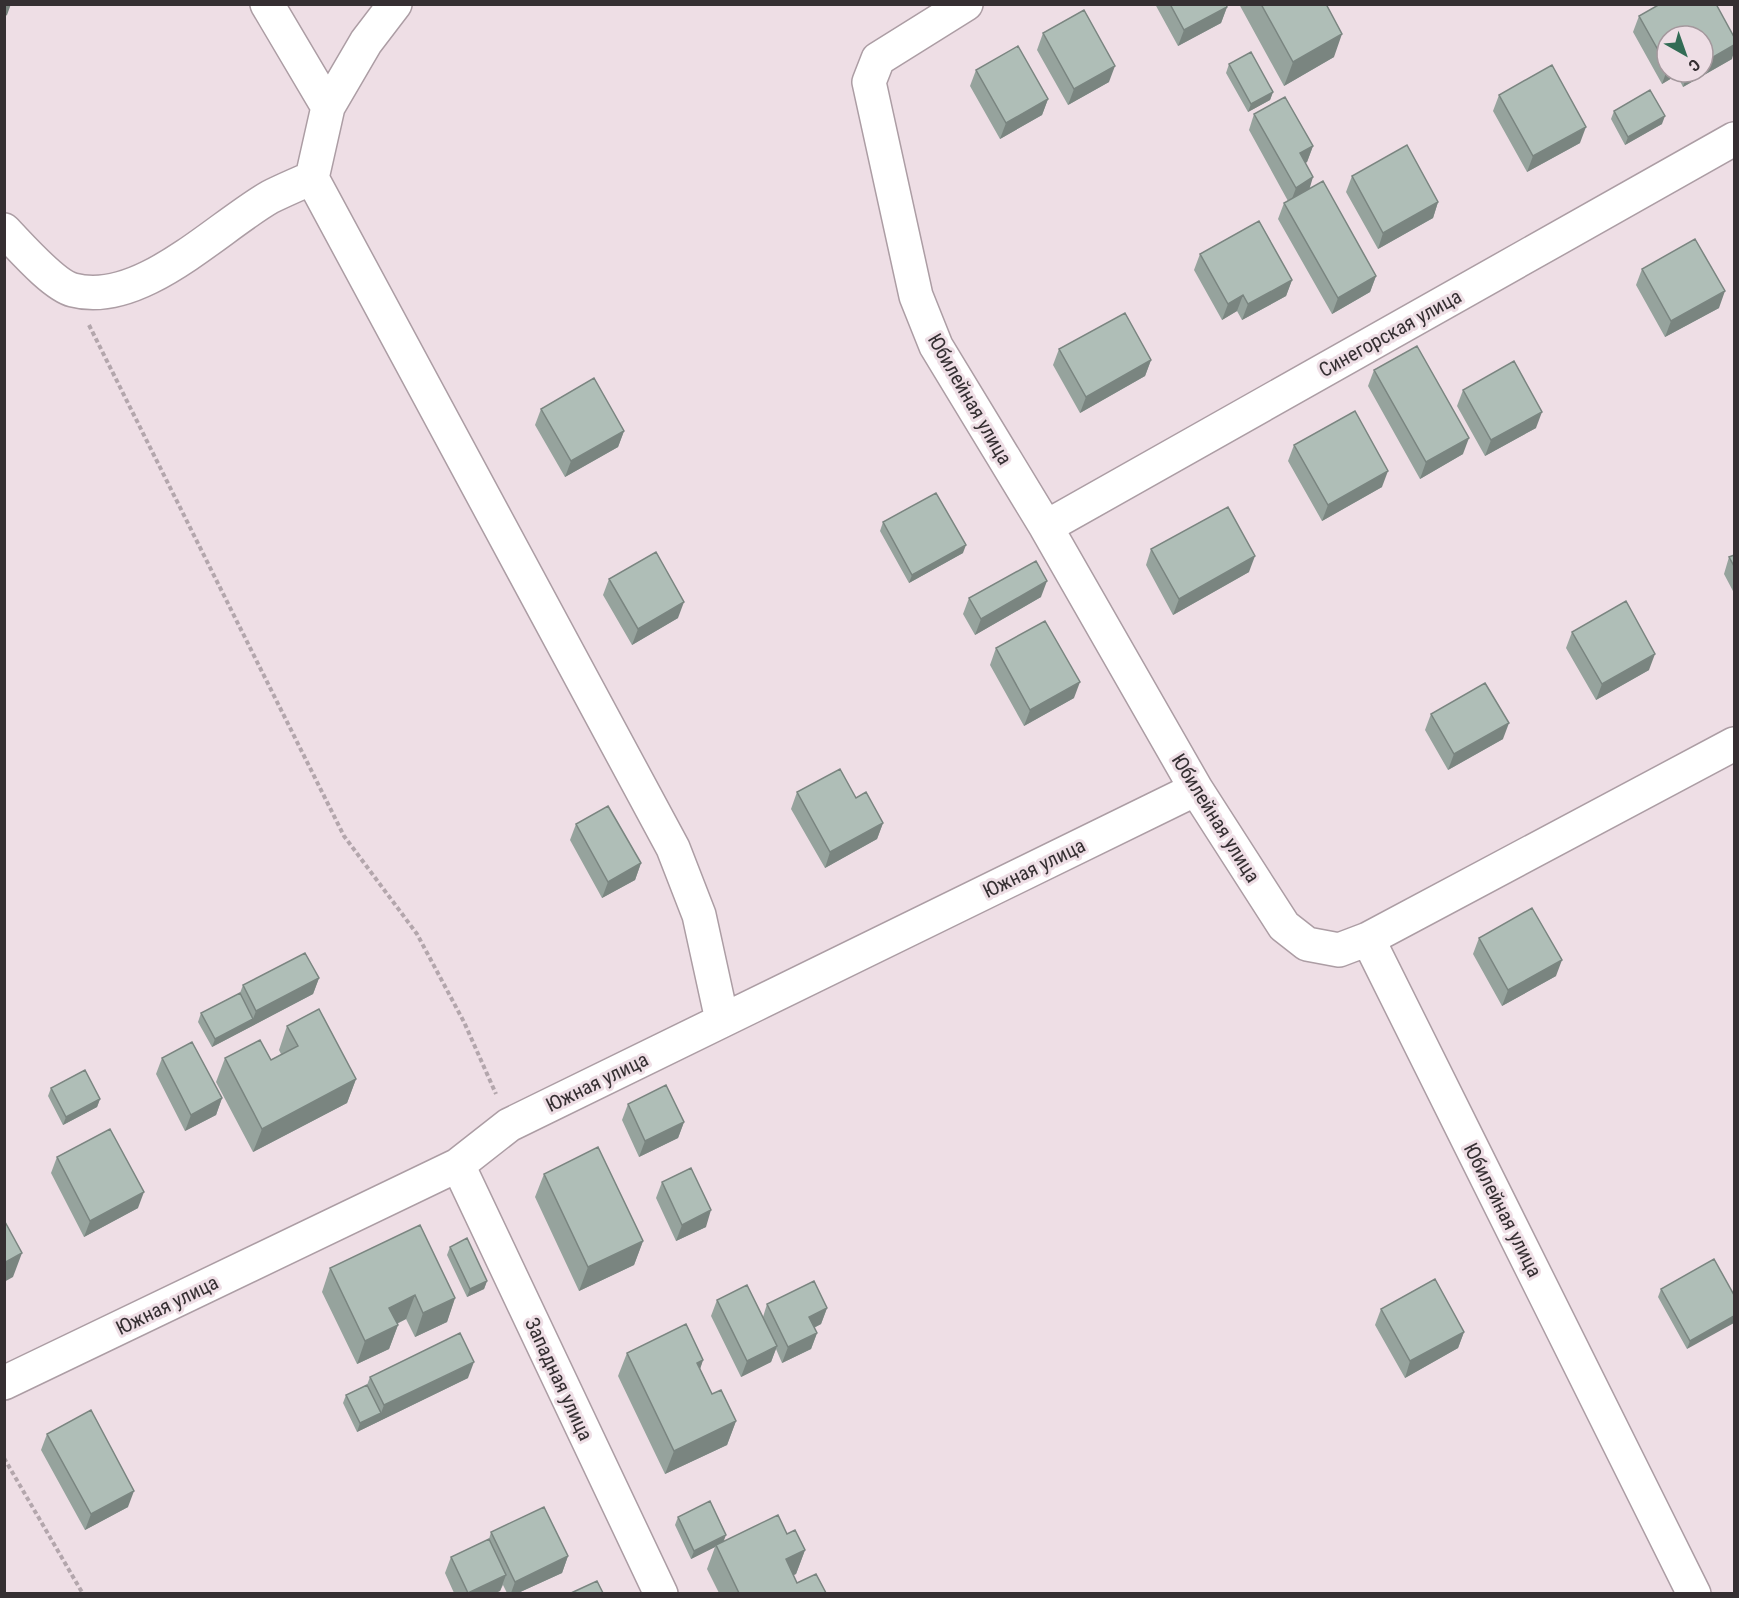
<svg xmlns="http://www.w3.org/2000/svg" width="1739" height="1598" viewBox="0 0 1739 1598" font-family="'Roboto Condensed',sans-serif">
<rect width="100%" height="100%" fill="#eedee5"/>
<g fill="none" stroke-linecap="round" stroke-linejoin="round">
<defs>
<path id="minor" d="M267,4L328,107
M966,4L878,59L869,82L916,296L936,346L1046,527L1196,789L1284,926L1307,944L1339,950L1368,939L1694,1594
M312,178L673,848L699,915L722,1020
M4,230C19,245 53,285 73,290C140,308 216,228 270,197C284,190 298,184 312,178L328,107L366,42L395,4
M1046,527L1734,139
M1368,939L1734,744
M458,1165L661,1594
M4,1383L458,1165L509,1125L1196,789"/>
</defs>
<use href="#minor" stroke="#ac9da4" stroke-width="36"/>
<path stroke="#b3a6ac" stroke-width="4" stroke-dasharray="4.5 3" stroke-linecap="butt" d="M89,325L344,836L417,934L464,1022L496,1094
M4,1458L83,1594"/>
<use href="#minor" stroke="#fff" stroke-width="33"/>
</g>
<path fill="#96a39d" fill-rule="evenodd" d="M1155,4H1226L1227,7L1221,23L1178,46Z
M1239,4H1326L1334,57L1284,86Z
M1639,16L1732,59L1683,87L1677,75L1662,84L1633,32ZM1667,36L1703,72H1667Z
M1043,33L1109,82L1068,105L1037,50Z
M1229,64L1273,92L1270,100L1248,112L1226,73Z
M976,70L1048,99L1042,115L1000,139L970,86Z
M1499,95L1580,143L1527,172L1493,111Z
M1614,111L1662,124L1625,145L1611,119Z
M1254,114L1313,146L1307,162L1305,163L1309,189L1376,276L1370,292L1332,314L1278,219L1284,203L1288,201L1249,130Z
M1352,176L1438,202L1433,218L1378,249L1346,192Z
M1200,254L1292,280L1286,296L1242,320L1237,311L1222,320L1194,270Z
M1642,269L1719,308L1665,337L1636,285Z
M1059,349L1151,360L1145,376L1080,413L1053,365Z
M1374,370L1463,454L1420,479L1368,386Z
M1463,390L1536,428L1485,456L1457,406Z
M541,409L624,431L618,447L565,477L535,425Z
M1294,445L1382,487L1322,521L1288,461Z
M883,522L963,553L909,583L880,531Z
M1151,549L1249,572L1173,615L1146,565Z
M1734,555V593L1724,574L1729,557Z
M609,579L678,618L632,645L603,595Z
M1041,597L975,635L963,614L969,598Z
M1572,632L1649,670L1596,700L1566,648Z
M996,648L1074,698L1024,726L990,665Z
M1431,714L1503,739L1448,770L1425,730Z
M797,792L856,798L883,823L877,839L825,868L791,809Z
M576,824L641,863L635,880L602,898L570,840Z
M1479,938L1556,976L1502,1006L1473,954Z
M319,978L313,994L212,1047L198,1022L201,1013L240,993L243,985Z
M287,1026L356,1079L347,1103L253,1152L216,1082L225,1058L271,1060L281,1054L279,1050Z
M162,1058L222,1098L216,1115L185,1131L156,1074Z
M51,1088L100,1099L97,1107L63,1125L48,1096Z
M628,1104L684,1122L678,1138L639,1157L622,1120Z
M57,1157L138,1208L84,1237L51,1173Z
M544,1174L643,1241L634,1265L579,1291L535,1197Z
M662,1182L706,1227L676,1241L656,1198Z
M450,1247L487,1281L484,1289L467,1297L447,1255Z
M330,1268L455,1298L447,1322L415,1337L406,1319L397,1324L398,1325L389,1349L357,1364L322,1292Z
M1661,1289L1734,1295L1687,1349L1658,1297Z
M717,1300L763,1317L767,1304L827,1308L821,1324L814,1328L817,1333L811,1349L782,1363L776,1349L771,1362L741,1377L711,1316Z
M1381,1309L1464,1332L1458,1348L1405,1378L1375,1325Z
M627,1353L703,1360L700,1369L712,1394L736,1421L727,1445L665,1474L618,1376Z
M370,1377L468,1378L357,1432L343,1403L346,1395L367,1385Z
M47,1434L128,1507L85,1530L41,1450Z
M678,1517L724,1541L787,1534L805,1550L796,1574L793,1575L797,1583L826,1593H719L707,1569L715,1547L691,1559L675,1525Z
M491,1532L568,1556L562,1573L518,1593H507L503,1585L500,1591L495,1593H454L445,1573L451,1557L489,1539Z"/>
<path fill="#7a8580" d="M4,4H11L7,15L4,17Z
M1227,7L1221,23L1178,46L1184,30Z
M1342,34L1334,57L1284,86L1293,62Z
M1734,45V52L1732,59L1683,87L1688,72H1703V63Z
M1115,66L1109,82L1068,105L1074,89Z
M1667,70V72H1678L1677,75L1662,84Z
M1273,92L1270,100L1248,112L1251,104Z
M1048,99L1042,115L1000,139L1006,123Z
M1665,116L1662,124L1625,145L1628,137Z
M1586,127L1580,143L1527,172L1533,156Z
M1313,146L1307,162L1294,170L1300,153Z
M1313,177L1308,194L1290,204L1296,188Z
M1438,202L1433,218L1378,249L1383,233Z
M1376,276L1370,292L1332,314L1338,298Z
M1292,280L1286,296L1242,320L1248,304Z
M1725,291L1719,308L1665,337L1671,321Z
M1243,295L1237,311L1222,320L1228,304Z
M1151,360L1145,376L1080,413L1086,397Z
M1542,412L1536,428L1485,456L1491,440Z
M624,431L618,447L565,477L571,461Z
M1469,438L1463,454L1420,479L1426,462Z
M1388,471L1382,487L1322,521L1328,505Z
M966,545L963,553L909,583L912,575Z
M1255,556L1249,572L1173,615L1179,599Z
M1047,581L1041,597L975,635L981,619Z
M684,602L678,618L632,645L638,629Z
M1655,654L1649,670L1596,700L1602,684Z
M1080,682L1074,698L1024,726L1030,710Z
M1509,723L1503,739L1448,770L1454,754Z
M883,823L877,839L825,868L830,852Z
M641,863L635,880L602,898L608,882Z
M1562,960L1556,976L1502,1006L1508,990Z
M319,978L313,994L212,1047L215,1039L253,1019L256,1011Z
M356,1079L347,1103L253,1152L262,1129Z
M222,1098L216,1115L185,1131L191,1115Z
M100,1099L97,1107L63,1125L66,1117Z
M684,1122L678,1138L639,1157L645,1141Z
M144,1192L138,1208L84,1237L90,1221Z
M711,1210L706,1227L676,1241L682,1225Z
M643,1241L634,1265L579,1291L588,1267Z
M22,1253L13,1277L4,1282V1263Z
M487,1281L484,1289L467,1297L470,1289Z
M415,1295L406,1319L381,1331L389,1308Z
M455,1298L447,1322L415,1337L423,1313Z
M827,1308L821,1324L803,1333L809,1317Z
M1734,1316V1323L1687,1349L1690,1341Z
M398,1325L389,1349L357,1364L365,1341Z
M1464,1332L1458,1348L1405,1378L1410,1361Z
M817,1333L811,1349L782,1363L788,1347Z
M777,1346L771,1362L741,1377L747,1361Z
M703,1360L695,1384L697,1363Z
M474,1362L468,1378L357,1432L360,1423L381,1413L384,1405Z
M736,1421L727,1445L665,1474L674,1451Z
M134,1491L128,1507L85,1530L91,1514Z
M726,1535L723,1543L716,1545L715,1547L691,1559L694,1551Z
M805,1550L796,1574L777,1583L786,1559Z
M568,1556L562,1573L518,1593H511L515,1582Z
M506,1575L500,1591L495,1593H468Z"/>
<path fill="#afbeb7" stroke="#7a8580" stroke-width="1.5" d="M1170,4H1226L1227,7L1184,30Z
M1261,4H1326L1342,34L1293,62Z
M1660,4H1716L1734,37V45L1703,63V36H1667V66L1639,16Z
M1084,10L1115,66L1074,89L1043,33Z
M1018,46L1048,99L1006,123L976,70Z
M1251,52L1273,92L1251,104L1229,64Z
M1552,65L1586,127L1533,156L1499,95Z
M1650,90L1665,116L1628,137L1614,111Z
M1285,97L1313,146L1300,153L1313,177L1296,188L1254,114Z
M1407,145L1438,202L1383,233L1352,176Z
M1323,181L1376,276L1338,298L1284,203Z
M1259,221L1292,280L1248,304L1243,295L1228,304L1200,254Z
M1695,239L1725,291L1671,321L1642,269Z
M1125,313L1151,360L1086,397L1059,349Z
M1417,346L1469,438L1426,462L1374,370Z
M1514,361L1542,412L1491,440L1463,390Z
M594,378L624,431L571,461L541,409Z
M1355,411L1388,471L1328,505L1294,445Z
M936,493L966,545L912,575L883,522Z
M1228,507L1255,556L1179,599L1151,549Z
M656,552L684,602L638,629L609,579Z
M1734,555V566L1729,557Z
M1036,561L1047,581L981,619L969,598Z
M1626,601L1655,654L1602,684L1572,632Z
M1045,621L1080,682L1030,710L996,648Z
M1485,683L1509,723L1454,754L1431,714Z
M840,769L856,798L866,792L883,823L830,852L797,792Z
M608,806L641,863L608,882L576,824Z
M1532,908L1562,960L1508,990L1479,938Z
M305,953L319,978L256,1011L243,985Z
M240,993L253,1019L215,1039L201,1013Z
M319,1009L356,1079L262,1129L225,1058L260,1040L271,1060L298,1046L287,1026Z
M192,1042L222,1098L191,1115L162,1058Z
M85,1070L100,1099L66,1117L51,1088Z
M666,1085L684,1122L645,1141L628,1104Z
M110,1129L144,1192L90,1221L57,1157Z
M598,1147L643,1241L588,1267L544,1174Z
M691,1168L711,1210L682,1225L662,1182Z
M4,1220L22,1253L4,1263Z
M420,1225L455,1298L423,1313L415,1295L389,1308L398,1325L365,1341L330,1268Z
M467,1238L487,1281L470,1289L450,1247Z
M1714,1259L1734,1295V1316L1690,1341L1661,1289Z
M1435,1279L1464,1332L1410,1361L1381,1309Z
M814,1281L827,1308L809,1317L817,1333L788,1347L767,1304Z
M747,1285L777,1346L747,1361L717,1300Z
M686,1324L703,1360L697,1363L712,1394L721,1390L736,1421L674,1451L627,1353Z
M460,1333L474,1362L384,1405L370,1377Z
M367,1385L381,1413L360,1423L346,1395Z
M91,1410L134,1491L91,1514L47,1434Z
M710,1501L726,1535L694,1551L678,1517Z
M544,1507L568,1556L515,1582L491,1532Z
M778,1515L787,1534L795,1530L805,1550L786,1559L797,1583L816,1574L826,1593H739L716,1545Z
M489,1539L506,1575L468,1593L451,1557Z
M597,1581L603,1593H571Z"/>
<g text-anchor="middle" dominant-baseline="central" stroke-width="6" stroke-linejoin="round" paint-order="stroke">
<g font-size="20" fill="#352f32" stroke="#eedee5">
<text transform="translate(1390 333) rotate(-29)">Синегорская улица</text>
<text transform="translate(970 399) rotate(60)">Юбилейная улица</text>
<text transform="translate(1216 818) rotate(58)">Юбилейная улица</text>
<text transform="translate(1034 868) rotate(-26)">Южная улица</text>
<text transform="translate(597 1082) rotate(-26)">Южная улица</text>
<text transform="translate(1503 1210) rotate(63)">Юбилейная улица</text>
<text transform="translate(167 1305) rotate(-26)">Южная улица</text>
<text transform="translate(559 1379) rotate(65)">Западная улица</text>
</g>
</g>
<rect width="1739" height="1598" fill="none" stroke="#352f32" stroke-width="12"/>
<g transform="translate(1685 54) rotate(140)"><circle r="28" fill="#eedee5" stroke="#a4989d" stroke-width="1.5"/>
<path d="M0-4.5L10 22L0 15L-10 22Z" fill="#326c55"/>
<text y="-9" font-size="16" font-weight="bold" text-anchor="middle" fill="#352f32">С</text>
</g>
</svg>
